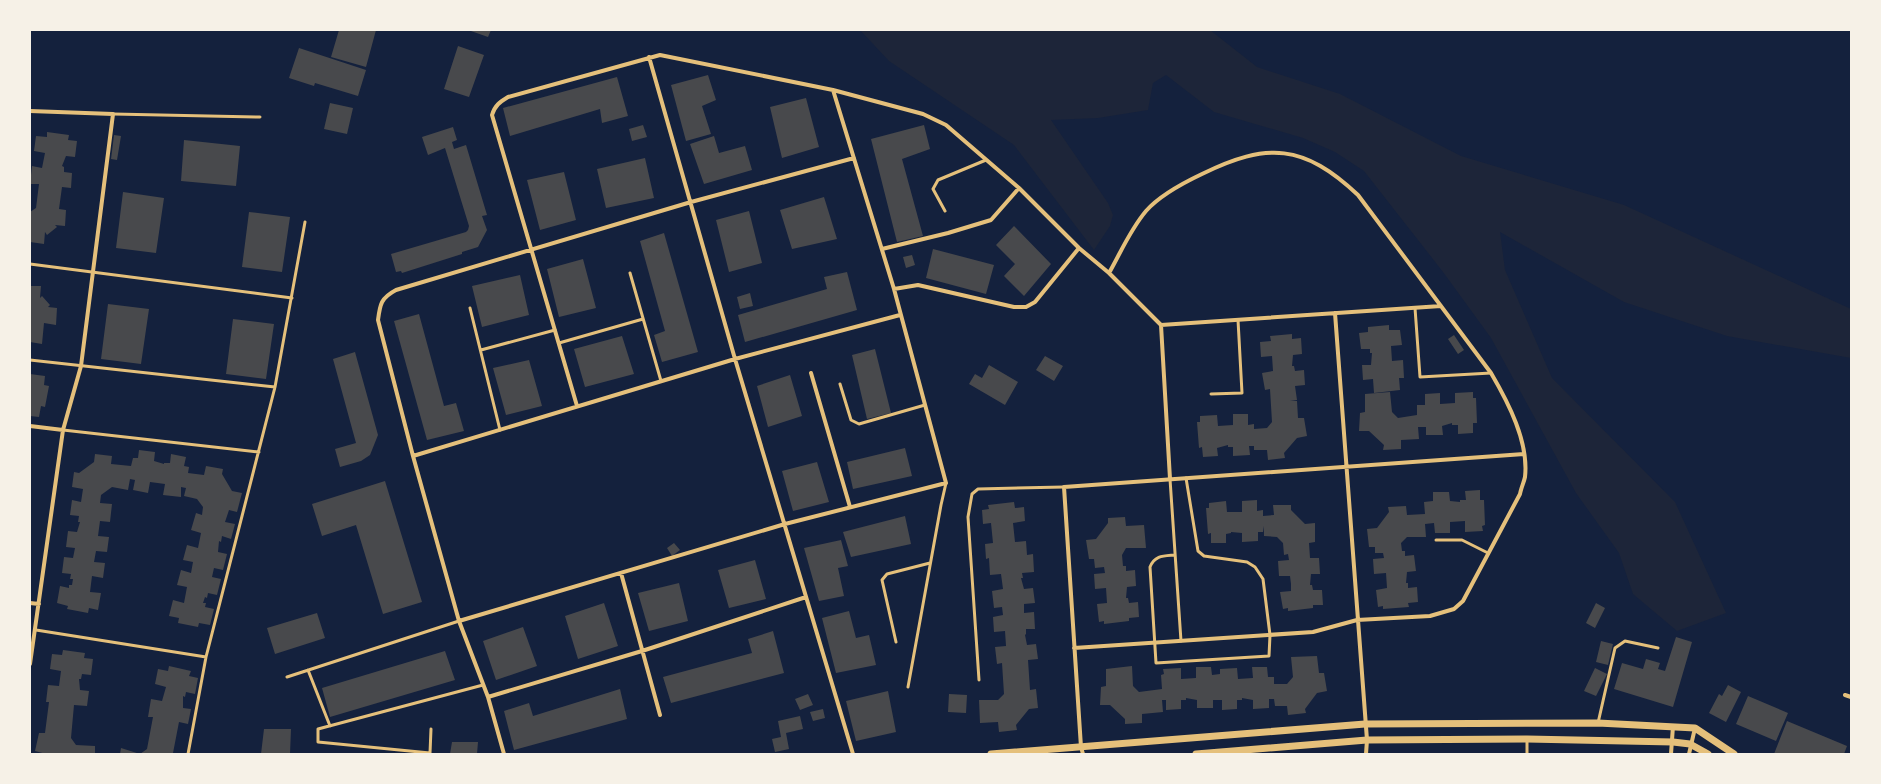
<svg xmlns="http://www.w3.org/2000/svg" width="1881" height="784" viewBox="0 0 1881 784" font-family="'IBM Plex Serif',serif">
<rect width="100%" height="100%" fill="#14213d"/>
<path fill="#1d2539" d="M860,30H1210L1257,67L1340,94L1461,156L1624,205L1851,309V358L1727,336L1624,302L1500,232L1505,270L1552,378L1675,502L1726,613L1677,631L1633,594L1619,553L1576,493L1491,338L1443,272L1364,171L1335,152L1303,138L1214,112L1166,75L1153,83L1148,110L1098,118L1051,120L1108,203L1113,215L1110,226L1094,250L1014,145L889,61Z"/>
<path fill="#48494c" d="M339,30H376L366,67L331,57Z
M468,30H491L488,37Z
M458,46L484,55L469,97L444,89Z
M299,48L366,70L358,96L315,83L314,86L289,78Z
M708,75L716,100L702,106L711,134L686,141L671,85Z
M617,77L628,116L602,123L600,109L510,136L503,108Z
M806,98L819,147L782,158L770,107Z
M330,103L353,108L347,134L324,129Z
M643,125L647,137L632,141L629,129Z
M924,125L930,149L902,159L923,236L897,242L871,139Z
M453,127L457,140L452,142L454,149L466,145L487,215L482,216L487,230L478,247L462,252V254L402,273L401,271L396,272L391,254L466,232L468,230L469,226L445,148L428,155L422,137Z
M47,132L69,135L68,140L77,141L75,157L66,156L62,166L64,167V172L72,173L71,188L62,187L59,209L66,210L65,226L55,225L57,227L47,235L45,232L44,244L30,242V212L36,208L39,184H30L32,166L42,168L45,153L34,151L36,136L47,137Z
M114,135L121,136L117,160L111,159Z
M714,136L719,153L745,146L752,170L704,184L690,144Z
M184,140L240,146L236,186L181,181Z
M645,158L654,198L606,208L597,169Z
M564,172L576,220L540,230L527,180Z
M123,192L164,198L156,253L116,248Z
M824,197L837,239L792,249L780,210Z
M749,211L762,263L729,272L716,220Z
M249,212L290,217L282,272L242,267Z
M1014,226L1051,264L1024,296L1004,276L1015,264L996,245Z
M664,233L698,352L662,362L654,335L665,331L640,241Z
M933,249L994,265L986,294L926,278Z
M912,255L915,265L906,268L903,257Z
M583,259L596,308L559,317L547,269Z
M847,272L857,310L745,342L738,315L827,289L824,277Z
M520,275L529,315L482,327L472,286Z
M30,286H41L40,298L42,296L50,305L48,307L57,308L56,325L44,323L42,344L30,342Z
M750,293L753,306L740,309L737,297Z
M108,304L149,309L141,364L101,359Z
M419,314L444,406L456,403L464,431L427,440L394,321Z
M233,319L274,324L266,379L226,374Z
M1389,325V330H1400L1402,345L1391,346L1392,361L1403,360L1404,378H1399L1400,390L1374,393L1373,379L1363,380L1362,365H1371L1372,353H1370V349H1361L1359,333L1368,332V327Z
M1292,334V339L1301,338L1302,354L1293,355L1292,366H1294L1295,371L1304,370L1305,385L1295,386L1297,400L1290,401H1297L1298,418H1304L1307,436L1297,438L1284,453L1285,458L1268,460L1267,450H1254V446H1249L1250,455L1233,456V447H1228V445L1217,448L1218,456L1203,457L1202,447L1199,448L1197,422H1200V416L1217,415L1218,426L1233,425V414H1248V425L1254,424V429L1267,428L1272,422L1270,389L1265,390L1262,373L1273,371L1272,356L1261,357L1260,342L1271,341L1270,336Z
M1454,335L1464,350L1458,354L1448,339Z
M622,336L634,374L585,387L574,349Z
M875,349L891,413L867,419L852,355Z
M355,352L378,435L370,455L361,461L340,467L335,449L356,443L333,359Z
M1045,356L1063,366L1054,381L1036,370Z
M529,360L542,406L506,415L493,368Z
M989,365L1018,382L1005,405L969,384L975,374L982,378Z
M30,374L45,376L44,385L49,386L45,407L41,406L39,417L30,416Z
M790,375L802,416L768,427L757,386Z
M1390,392L1392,412L1398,418L1417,415V405H1425V394L1440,393V404L1455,403V393L1473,392V398H1476L1477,423H1473V433L1458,434V425H1452V423L1442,426L1443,435H1426V427H1418L1419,439L1401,440V449L1383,450L1384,445L1369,431H1359L1360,413L1365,412V394Z
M905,448L912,476L853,489L847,462Z
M139,450L155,452L154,461L164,464V463H170L171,454L186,457L184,466L189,467L188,473L204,475L206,466L223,469L222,474L232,491L242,493L237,512L229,510L225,522L235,524L231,539L222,536L221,542L219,541L218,552L227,554L223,570L214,568L212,577L221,579L217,595L208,593L207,598L205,597L203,603H206L205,607L214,609L210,625L199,623L198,627L178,623L179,618L169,616L173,600L184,603L187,587L177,585L181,570L191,573L193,562L183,560L187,545L198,548L201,533L191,530L196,513L202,515L203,507L197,499L184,496L186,488L181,487V497L163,495L165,484L150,482L148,493L133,490L135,480L130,479L128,490L112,487L101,495L100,503L112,504L110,522L100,521L98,536L109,537L107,552L96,551L94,562L105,563L103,578L92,576L90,592L101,593L98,610L89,608L88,613L67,609L68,606L57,603L60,586L69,588V585H72L73,579H70L71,574L62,573L64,557L73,558L75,548L66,547L68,531L77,532L80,522H78L79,516L70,515L72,500L81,502L83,489L72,487L74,472L79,473L94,462L95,454L112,456L111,464L131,466L133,458H138Z
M817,462L829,502L793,511L782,471Z
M385,481L422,602L383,614L356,525L322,536L312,504Z
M1480,490V500H1484L1485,525L1482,526L1483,531L1465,532V521L1450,522V533H1435L1434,523L1425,524L1426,537H1407L1401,543L1402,551H1405V556L1414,555L1416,571L1407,572L1406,583H1408V588L1417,587L1418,602L1408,603L1409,607L1383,609V606L1378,607L1376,590L1387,588L1386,573L1374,574L1373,559L1384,558L1383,553H1375V547H1369L1367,529L1377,528L1389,512L1388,507L1406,506L1407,515L1425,514L1424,502L1433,501V492H1449L1450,501L1460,502V500H1466L1465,491Z
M1257,500V511L1263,510V516L1274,515L1273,505H1291V510L1305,524L1315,523V542L1309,543L1310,558H1319L1320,574H1311L1310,585H1312L1313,590H1322L1323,605H1313V608L1288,611V608L1283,609L1280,592L1291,591V584L1290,576H1279L1278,561L1289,560L1288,554L1284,555L1283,543L1277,537L1264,536V526L1263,532H1258V541L1242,542V533L1231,532V533L1226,534V543H1211V533L1208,534L1206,508H1209V503L1226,501L1227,512H1242V501Z
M1014,502L1015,508L1024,507L1025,521L1013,523L1015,542L1026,541L1027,555L1033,554L1034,572L1022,573L1023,578H1021L1024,589L1033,588L1035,603L1024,604V613L1034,612L1035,629H1026V634L1025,635L1027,645L1036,644L1038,659L1028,660L1030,690L1036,689L1038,708L1029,709L1016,725L1017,730L999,732L998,722L980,723L979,700H998L1004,694L1002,663L997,664L995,647L1006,646L1005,631L994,632L993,617L1003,615L1002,607L994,608L992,591L1003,589L1001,574L990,575L989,558L986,559L985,544L993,543L991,523L983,524L982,510L989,509L988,505Z
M905,516L911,544L851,557L843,532Z
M1125,517L1126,526L1144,525L1146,548H1126L1122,555L1123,566H1126V571L1135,570L1136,586L1127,587L1126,598H1128L1129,603L1138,602L1139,617L1129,618V621L1104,624V621L1099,622L1097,604L1107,603L1106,588L1095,589L1094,574L1105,573L1104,567L1095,568L1094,559H1089L1086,540L1096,539L1108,523V518Z
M841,540L848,566L838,568L844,596L819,601L804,548Z
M674,543L680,550L672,556L667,548Z
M755,560L766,599L729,608L718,570Z
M679,583L688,621L649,631L638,593Z
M604,603L618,646L578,659L565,616Z
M1596,603L1605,608L1595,628L1586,623Z
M849,611L856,638L869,635L876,665L836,673L822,618Z
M317,613L325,638L275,654L267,628Z
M523,627L537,666L496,680L483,641Z
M773,631L784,673L671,703L663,677L752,653L748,639Z
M1676,637L1692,642L1673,707L1614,689L1622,663L1643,669L1646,659L1660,663L1658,669L1665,671Z
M1601,641L1613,644L1608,665L1596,662Z
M63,650L85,653L84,658L93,659L91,675L82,674L81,679H79L80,690L89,691L87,706L74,705L71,738L76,745L95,746V754H46L35,751L39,733H45L49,702H46L48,685L59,686L61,671L50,669L52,654L62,655Z
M445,651L455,680L330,717L322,688Z
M1317,656L1319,673H1324L1327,691L1317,693L1305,709L1306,713L1288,715L1287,706H1275L1274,699H1269V708L1253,709V700L1242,698V700H1237V709L1222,710V700H1213V708H1197V700L1186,698V700H1181V709L1166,710V700H1162L1163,712L1142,714V723L1125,724V719L1110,705H1100L1101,687L1106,686V669L1132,666L1133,686L1139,692L1162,689L1161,675L1164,674L1163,669L1181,668V679L1196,678V667H1211L1212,675L1220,674V669L1237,668L1238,679L1253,678L1252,667H1267L1268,677H1274V684H1287L1293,677L1291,657Z
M169,666L191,671L189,676L198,678L195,694L186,692L185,697L183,696V708L191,709L188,724L179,722L173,753L176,754H120L121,748L140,754L147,749L153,717H148L151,699L162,701L166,687L155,684L158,669L168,671Z
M1595,668L1607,674L1596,696L1584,691Z
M1728,685L1741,692L1726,722L1709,713L1719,694L1722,696Z
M620,689L627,719L514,750L504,711L529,703L533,716Z
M888,691L896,732L856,741L846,701Z
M808,694L813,705L800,710L795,699Z
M949,694L967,695L966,713L948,712Z
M1748,696L1788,713L1776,741L1736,724Z
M823,709L825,718L813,721L810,712Z
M800,716L803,729L786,733L789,749L775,752L772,739L781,737L778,721Z
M1787,721L1847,746L1844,754H1774Z
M264,729H291L290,754H261Z
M452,742H478L477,754H450Z"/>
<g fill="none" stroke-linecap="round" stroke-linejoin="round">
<path stroke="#e5c07b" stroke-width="3" d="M113,114L260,117
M945,211L933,189L938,180L986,160
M30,264L292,298
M630,273L661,381
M470,308L500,430
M1415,308L1420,377L1491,373
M559,343L643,319
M481,350L555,330
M30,360L275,387
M840,384L851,420L859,424L925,405
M1211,394L1242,393L1238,320
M63,430L259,452
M1170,479L1181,641
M1436,540H1462L1488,553
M1175,555C1164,556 1155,555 1150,567L1156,663L1269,656L1270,635L1263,579L1255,567L1247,562L1204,556L1198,551L1186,478
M36,630L206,657
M896,642L882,580L887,574L930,563
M308,670L330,726
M287,677L459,621
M979,680L968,517L972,494L978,489L1064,487
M908,687L941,505L946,483
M1598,723L1615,648L1625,641L1658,648
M431,729L430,753L318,742V729L483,685
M188,754L206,657L275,387L305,222
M1527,754V739"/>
<path stroke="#e5c07b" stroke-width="4" d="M649,57L735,359L853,754
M30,111L113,114L81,366L63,430L30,664
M882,249L948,233L991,220L1019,188
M894,289L918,285L1014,307H1026L1035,302L1079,248
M1335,313L1367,740L1366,754
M811,373L850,507
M577,406L492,115C495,105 500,102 508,97L660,55L833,90L923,114L946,125L1019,188L1079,248L1109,273L1161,325
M30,426L63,430
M413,456L735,359L900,315
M1170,479L1161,325L1441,306
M621,573L660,715
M30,603L39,604
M459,621L785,524L946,483L894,289L833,90
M1074,648L1313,632L1357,620L1430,616L1454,609L1463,601L1520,494C1521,488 1524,482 1525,477C1529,442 1508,402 1491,373L1358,195C1304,144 1267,142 1202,174C1183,183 1160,195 1146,211C1130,230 1121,252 1109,273
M1845,695L1851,697
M488,697L642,651L806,597
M504,754L488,697L459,621L413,456L378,320C380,304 381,298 396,290L691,202L854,158
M1083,754L1081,747L1064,487L1524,454
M1671,754L1673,726
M1689,754L1695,728"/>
<path stroke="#e5c07b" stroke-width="7" d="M991,754L1365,724L1598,723L1695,728L1734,754
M1196,754L1367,740L1527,739L1673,742L1690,744L1708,754"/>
</g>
<rect width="1881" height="784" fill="none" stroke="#f6f1e7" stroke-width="62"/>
</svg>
